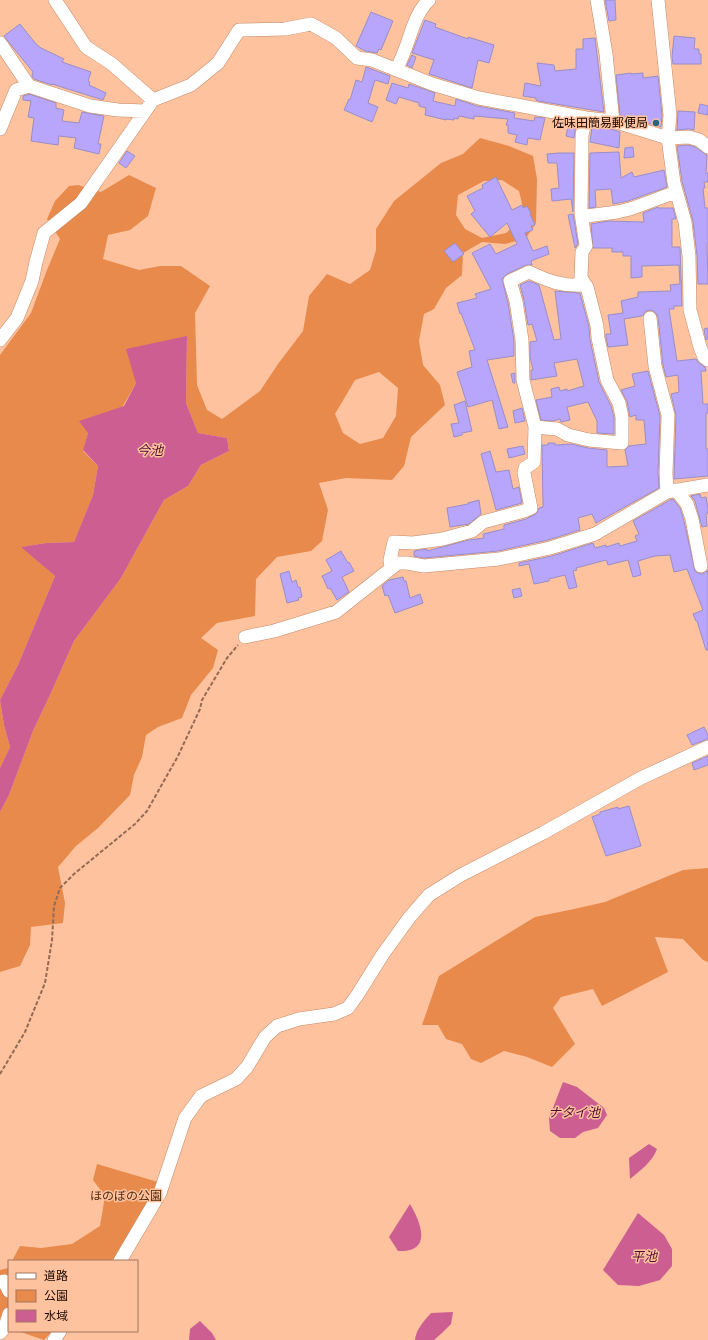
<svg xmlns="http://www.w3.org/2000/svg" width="708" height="1340" viewBox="0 0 708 1340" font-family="'Archivo Narrow','Noto Sans JP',sans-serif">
<rect width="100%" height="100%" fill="#fec29e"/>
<path fill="#e88a4b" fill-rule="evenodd" d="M480,138L509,146L533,156L537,179L536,223L526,238L505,244L482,242L463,253L462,275L446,288L434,309L424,314L419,341L423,365L440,385L445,405L411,437L404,466L392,480L346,478L319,483L328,510L322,541L311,551L277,557L256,579L255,616L217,623L201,638L218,650L213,668L191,695L182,718L158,727L146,735L142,757L134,775L130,795L98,828L76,846L58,867L65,903L63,923L31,927L30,945L20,966L0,972V812L9,795L33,731L50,695L74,641L121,578L164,500L188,486L201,465L229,451L227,438L198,433L186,403L187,336L136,383L123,406L88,433L83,451L98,466L93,495L74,542L46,543L22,547L55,576L18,665L0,700L4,725L10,747L0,768V355L31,313L47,270L60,239L47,219L55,201L69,186L78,185L101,192L129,175L156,188L148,216L130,230L108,235L103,259L139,270L160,266H181L210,286L195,313L197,385L207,410L222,419L260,391L278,364L303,331L309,296L327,274L350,284L370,270L376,250V229L394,201L441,163L463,154ZM502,180L519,191L525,216L506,233L482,238L465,229L456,215L458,195L484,181ZM379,372L398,388L396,416L383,438L360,444L343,433L335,414L355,380Z
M708,868V962L703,960L683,939L655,937L668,972L602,1006L593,989L561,997L553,1008L575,1044L552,1067L527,1057L504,1051L481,1063L471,1059L462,1044L446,1039L438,1025H422L439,976L535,917L574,909L605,902L683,870Z
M97,1164L158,1182L131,1236L112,1261H12L20,1246L41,1248L72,1244L100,1226L105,1196L93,1180Z
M9,1266V1329L0,1331V1270L8,1268Z
M18,1331H52L44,1340Z"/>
<path fill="#cc5e92" d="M187,336L186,403L198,433L227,438L229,451L201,465L188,486L164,500L121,578L74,641L50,695L33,731L9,795L0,812V768L10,747L4,725L0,700L18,665L55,576L21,547L46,543L74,542L93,495L98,466L83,450L88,433L79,421L124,406L136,383L126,349Z
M563,1082L577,1087L604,1108L607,1115L598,1128L583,1132L575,1138H560L550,1131L549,1118Z
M649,1144L657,1149C652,1162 641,1170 630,1179L629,1158Z
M410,1204C422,1224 432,1253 398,1251L389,1237Z
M638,1213L664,1235L672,1249V1266L660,1280L639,1286L618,1285L603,1270Z
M453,1312L451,1324L442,1333L434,1340H415C416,1329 424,1321 431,1313Z
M200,1321L212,1333L216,1340H189L190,1329Z"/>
<path fill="#b7a6fb" stroke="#998ec8" d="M605,0H615L616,20L609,21Z
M371,12L393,21L381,50L379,49L377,53L365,51L356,46Z
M425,20L436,24L435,27L468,39V37L494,45L489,63L478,60L472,88L429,74L434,60L412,53Z
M20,24L36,44L41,48L64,59L62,62L91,72L88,81L90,82L89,85L106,93L103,100L52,84V85L34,79L32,76L33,72L15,50L4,36Z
M674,36L695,38L694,49H699V54H701V64H673L672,57Z
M595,38L604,112L538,101L536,100V98L523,96L525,83L541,86L537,63L554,65L555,71L576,69V49H583V39Z
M412,55L416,57L412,68L407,65Z
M366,67L390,76L388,84L375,80L368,103L378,107L372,122L344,110L349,99L350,100L356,80L362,82Z
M631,73V74L643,73V78L658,76L662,115L661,127L620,115L616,75Z
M392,83L408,88L409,84L435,93L433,101L455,106L456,99L477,106L515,113L514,118L534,121L535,117L545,118L540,140L528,138L527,145L515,142L517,135L508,133V125H506L508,119L474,116V119L459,116L458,119L454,118V120L446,119V120L425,115L426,108L419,106V103L399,97L396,104L386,100Z
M29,94L56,103V108L64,110L62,121L79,123L82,112L104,116L98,144H101L99,154L74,148L76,138L59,136L58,145L31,141L34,118L28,117L31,101L23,100V96Z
M700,104L708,106V115L698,113Z
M678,111L695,112L694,130L689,129L677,130Z
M569,123L576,124L574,138L566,136Z
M592,127L611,129L620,132L619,148L590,142Z
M688,145L695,147L707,155L706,173H708V182H704L705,188H703L705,208H708V244H707L708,284H698L697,255L693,221L682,181L677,146Z
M633,147L634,157L624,158L625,148Z
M127,151L135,156L126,168L119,163Z
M619,152L621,178L632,172L634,177L664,170L667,187L628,201L613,204L611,189L595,190L596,207L589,208L590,153Z
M559,153H574L573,212L571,199L552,201L551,189L559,188L557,163H548L547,154Z
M496,177L512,210L522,205L523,208L527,206L531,213L530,214L535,225L531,226L533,230L525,233L533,251L547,246L549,254L531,261L532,265H526L507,274L502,279L508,303L514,341V356L487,360L508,427L499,429L492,400L468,407L457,372L472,367L469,351L475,350L461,313L460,314L457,303L477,298L475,294L491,289L472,253L490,244L496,254L517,244L507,223L490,237L471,214L475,211L467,196L483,188L482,185Z
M658,207V208H673L676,219H672V247H680L682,306H674V309H669L677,361L696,359L699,363L705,367L706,371H701L703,404H708V413H706V449H708V476L674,479L676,415L671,394L679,392L678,375L666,377L663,365L658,317L656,313L653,311L649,310L645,312L642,316L624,319L628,345L608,347L606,337V334H611L608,315L623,313L621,301L638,297V292L671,291L670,285L680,284L679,265L642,266V277L631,278V256H623V252H612V248H593L591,224L608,221L644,222L643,213Z
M573,214L578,244L575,248L568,215Z
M455,243L464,254L453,262L444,251Z
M529,281L539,285L554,340L561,339L555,291L580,293L589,327L590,340L599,382L611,406L614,418V434L597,433V421L588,402L567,407L570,420L561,422L560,419L553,421L541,420L536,400L552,397L551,389L559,387L560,391L567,389V391L584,386L577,359L554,363L557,376L531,380V370H533L530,357V342L537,341L532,324L528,325L524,300L520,285Z
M708,328V339L706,340L704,329Z
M648,371L660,416L658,473L659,488L596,523L592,514L578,518L580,530L548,540L498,551L424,558L414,556V551L427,549V551L469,540L484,538L483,534L504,529V525L526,519L537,513L539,508L543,507L542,445H548V443H555V445L571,444L588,448L607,450V467L628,466L625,450L629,446L646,444L644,420H636V415L630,417L627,401L621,390L635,386L632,374Z
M515,373V383H513L511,374Z
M465,401L472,431L462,433V435L454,437L451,424L459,423L454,405Z
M522,408L525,421L515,423L513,411Z
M523,446L525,454L509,458L507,449Z
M490,451L496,472L509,470L513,489L519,487L522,503L496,510L481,454Z
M700,494L701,498L706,497L708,509V513L706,514L707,526L702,527L695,501L691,496Z
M673,499L680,508L684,521L695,571L698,573L702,574L706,572L708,570V650H706L697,621H696L693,614L703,610L687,569L674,572L670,555L655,556L638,561L641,575L633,577L628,560L608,565L606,560L576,568L577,570L573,571L577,587L569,589L565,575L549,579V581L534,584L529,564L519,566V563L552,556L593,543L595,548L606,545V547L619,543L620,546L637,541L635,536L639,534L633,521L670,500Z
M479,500L481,514L469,524L450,527L447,508L468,504V503Z
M341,551L348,563L349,562L354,571L342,577L349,592L337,600L330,588L328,589L322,576L332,571L326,560Z
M289,571L292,582L296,580L298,587H300L302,597L298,598L299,600L287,603L280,574Z
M403,577L404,581H406L410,598L420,594L423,603L395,613L388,595L385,596L382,586L389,580Z
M520,588L522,596L514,598L512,590Z
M704,727L708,735V739L692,745L687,735Z
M708,756V765L694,770L692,763Z
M629,806L641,846L606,856L592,817L600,814V812L618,807V809Z"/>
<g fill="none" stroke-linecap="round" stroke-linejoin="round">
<defs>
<path id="minor" d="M55,0L86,47L112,64L153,100
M597,0L606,54L613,121
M658,0L670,115L668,138L674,183L685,222L689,256L690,310L700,347L704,357L708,360
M0,43L29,86L90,106L118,110L145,111
M396,70C399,64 402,58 404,52C411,35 415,13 429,0
M0,129L16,90L29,86
M581,213L587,216L617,212L630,209L676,192
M650,318L655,366L668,415L666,473L667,492
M0,340L17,318L32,281L36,262L44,233L81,203L153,100L191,85L218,63L239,30L285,29L311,24L336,38L357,58L372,60L432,84L479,98L586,118L613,121L668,138L689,137L699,140L708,147
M535,427L557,429L568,435L589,440L622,443V417L619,403L607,380L598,338L597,326L587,287L581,278L582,252L586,246L581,213L582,135L586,118
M676,490L687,504L692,519L701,566
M391,567L390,560L394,542L413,543L443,539L472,531L483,522L524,511L531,508L524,473L525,468L534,462L535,427L523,380L522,340L516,301L510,281L529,272C548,281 564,287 585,285
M245,637L274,631L336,612L398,563H407L424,566L499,559L550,548L595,534L667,492L708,485
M120,1261L160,1193L185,1118L201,1096L236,1079L247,1067L265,1037L277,1026L299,1019L334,1014L348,1008L358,994L383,954L409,918L429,895L461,875L543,833L641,778L708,747
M0,1282L4,1281L9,1291
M0,1333L5,1327L9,1314
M54,1340L60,1331"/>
</defs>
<use href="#minor" stroke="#c38a68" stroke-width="14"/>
<path stroke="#936b54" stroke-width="2" stroke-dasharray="4 2" stroke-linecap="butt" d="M0,1074L25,1032L45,983L52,940L54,906L60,888L74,874L135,824L147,811L178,756L200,709L202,700L227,658L238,645"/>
<use href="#minor" stroke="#fff" stroke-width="13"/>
</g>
<circle fill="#2d647f" stroke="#fec29e" stroke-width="1.5" cx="656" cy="123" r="4"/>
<g text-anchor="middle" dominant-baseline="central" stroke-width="3" stroke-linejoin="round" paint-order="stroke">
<g font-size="12" fill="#1a0700" stroke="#fec29e" text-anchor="end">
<text x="648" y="123">佐味田簡易郵便局</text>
</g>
<g font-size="12" fill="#522a0d" stroke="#fec29e">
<text x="126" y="1196">ほのぼの公園</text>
</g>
<g font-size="13" font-style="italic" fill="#510931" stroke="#fec29e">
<text x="150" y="450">今池</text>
<text x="574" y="1112">ナタイ池</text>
<text x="644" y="1256">平池</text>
</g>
</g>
<rect x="8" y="1260" width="130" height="72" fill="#fec29e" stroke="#a3775f"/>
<rect x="16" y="1273" width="20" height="6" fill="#ffffff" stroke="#a3775f"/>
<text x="44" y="1280" font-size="12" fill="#1a0700">道路</text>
<rect x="16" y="1290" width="20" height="12" fill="#e88a4b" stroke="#a3775f"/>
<text x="44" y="1300" font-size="12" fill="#1a0700">公園</text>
<rect x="16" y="1310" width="20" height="12" fill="#cc5e92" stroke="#a3775f"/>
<text x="44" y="1320" font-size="12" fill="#1a0700">水域</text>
</svg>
